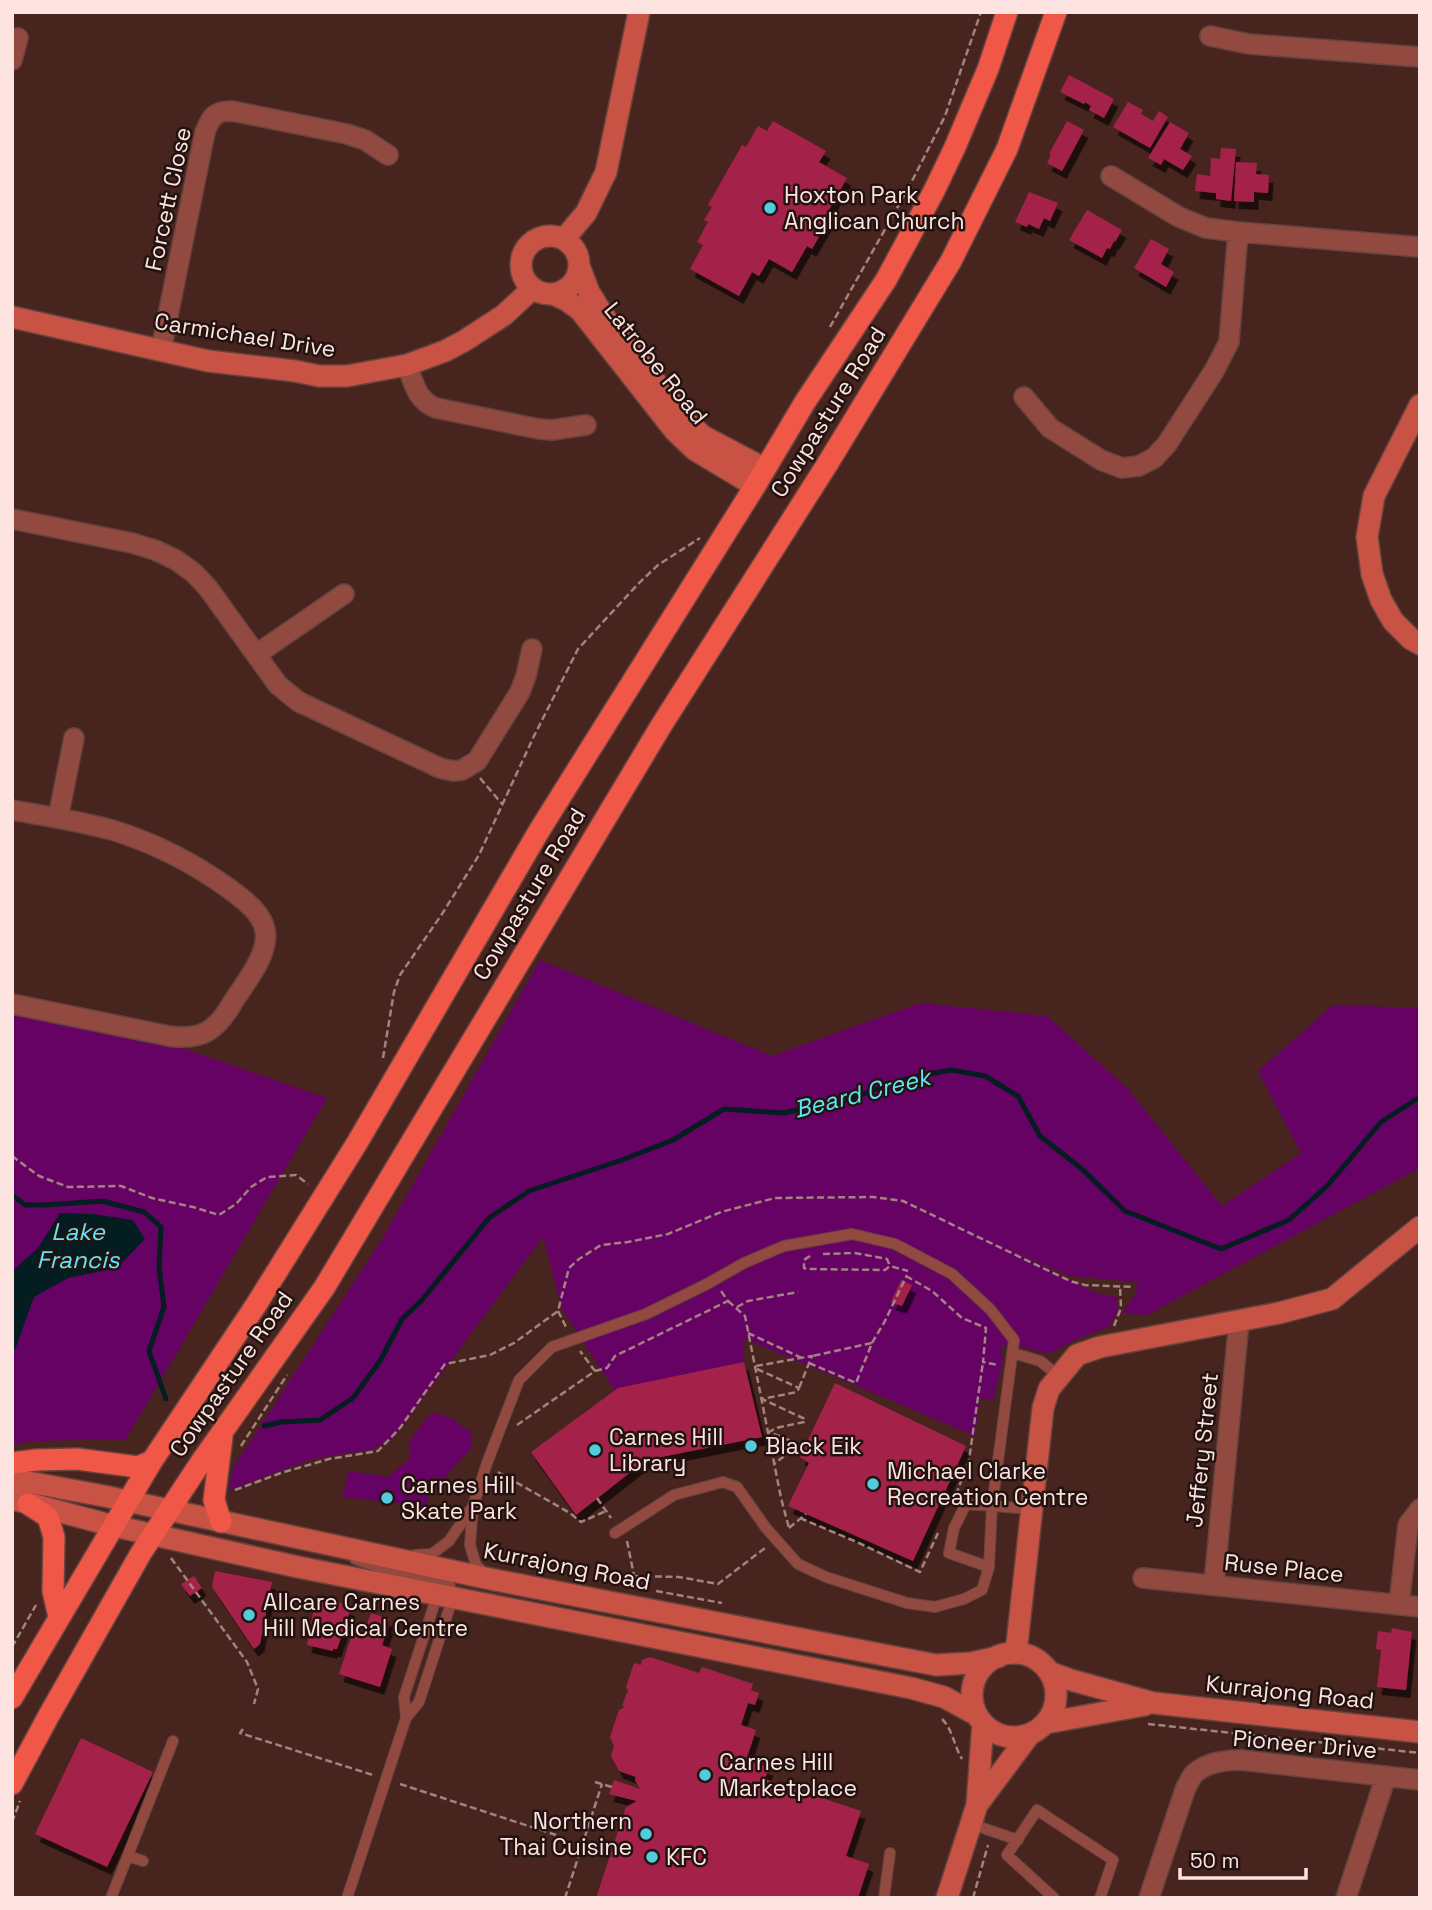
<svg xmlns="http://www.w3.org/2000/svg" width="1432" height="1910" viewBox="0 0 1432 1910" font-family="'Space Grotesk',sans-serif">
<defs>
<filter id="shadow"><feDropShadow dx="4.5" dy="8" stdDeviation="0" flood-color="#0009"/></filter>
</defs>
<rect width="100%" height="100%" fill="#48241f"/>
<path fill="#670265" d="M540,960L772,1056L920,1003L1047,1016L1126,1087L1222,1206L1301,1153L1258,1071L1333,1005L1420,1008V1168L1147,1315L1122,1313L1136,1293L1137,1282L1069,1276L1008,1248L1098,1294L1112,1295L1118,1298V1311L1110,1326L1075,1340L1049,1354L1018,1346L1001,1345L1003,1360L993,1400L980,1399L975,1436L743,1338L744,1362L615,1391L562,1309L543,1237L394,1437L373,1449L312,1459L229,1490L233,1468L382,1239Z
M12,1012L185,1049L327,1098L126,1439L33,1441L12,1445Z
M435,1413L449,1417L472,1433V1447L443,1479L431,1478L427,1506L342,1497L349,1471L388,1477L410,1458L409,1442L427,1417Z"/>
<path fill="#031d21" d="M60,1213L93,1214L133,1220L145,1239L117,1268L68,1278L34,1297L15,1350L12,1353V1271L38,1248Z"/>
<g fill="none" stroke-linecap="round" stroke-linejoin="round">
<path stroke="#031d21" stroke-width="5" d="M12,1195L25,1205H46L102,1201L144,1212L161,1227L159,1267L164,1307L149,1351L166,1399
M264,1426L281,1422L320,1420L353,1398L380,1361L402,1319L421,1301L489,1218L529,1191L622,1160L673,1140L724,1109L783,1113L846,1100L909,1078L951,1070L985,1076L1018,1096L1040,1136L1082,1169L1125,1211L1221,1249L1289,1220L1328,1185L1381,1122L1420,1097"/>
</g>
<path fill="#a42349" filter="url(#shadow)" d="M1069,75L1114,99L1104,118L1089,110L1091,106L1085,102L1084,104L1060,92Z
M1128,102L1143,110L1141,114L1153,121L1159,111L1168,117L1150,148L1113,127Z
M773,121L826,151L819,162L847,178L829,210L833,212L812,249L807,246L792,272L769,259L759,276L752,272L739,296L690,269L703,245L697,242L708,222L704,220L712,207L708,205L742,145L746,147L758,126L767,131Z
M1067,121L1084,130L1062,171L1047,163L1051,155L1049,154Z
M1170,122L1189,133L1180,149L1192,156L1183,170L1164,159L1161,165L1148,158Z
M1221,148L1236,149L1231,201L1216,199V193L1195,191L1197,174L1210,176L1211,158L1220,159Z
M1236,162L1257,163L1256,174L1269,175L1268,193L1254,192V202L1234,201Z
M1029,192L1058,203L1050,221L1044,218L1039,229L1028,224L1027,227L1015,222Z
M1087,210L1122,230L1115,242L1114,241L1110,249L1107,248L1102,258L1069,240Z
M1151,239L1169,249L1161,264L1174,272L1166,287L1134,268Z
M901,1280L912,1285L902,1306L891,1302Z
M744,1362L762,1437L646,1460L576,1515L531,1452L618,1388Z
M835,1383L966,1446L913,1561L788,1506L809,1463L800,1457Z
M215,1571L272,1582L260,1644L254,1649L212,1587Z
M194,1576L202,1588L190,1596L181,1584Z
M316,1598L342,1603V1606L351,1608L337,1649H333V1651L307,1645Z
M371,1613L389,1619L387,1626H389L382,1645L392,1649L380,1687L339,1674L352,1635L362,1639Z
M1392,1628L1412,1632L1406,1690L1377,1687L1381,1650L1376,1649L1378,1631L1391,1633Z
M650,1657L699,1673L702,1667L753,1684L751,1690L759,1693L755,1705L748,1703L741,1725L756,1730L746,1760L769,1768L765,1779L861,1811L846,1856L869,1864L858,1898H596L626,1807L637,1801L609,1794L614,1780L640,1789L635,1780L636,1777L619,1771L611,1756L614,1746L610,1737L619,1710L625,1707L622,1706L627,1692L629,1693L626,1687L634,1663L641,1665L642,1660Z
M81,1738L153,1772L107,1867L35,1834Z"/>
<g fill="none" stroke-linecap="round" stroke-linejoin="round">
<defs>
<path id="lane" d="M1013,1353L1040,1361L1059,1376
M473,1506L470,1545L476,1565L485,1574
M414,1555L432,1554L449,1541L473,1506L487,1463L519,1380L552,1347L646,1314L707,1284L744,1263L784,1246L852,1234L895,1244L952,1274L990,1309L1014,1340L992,1506L989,1567L982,1590L964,1599L935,1607L907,1603L826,1577L798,1564L766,1528L737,1487L723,1482L674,1495L615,1533
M355,1559L381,1568L440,1581L450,1586L453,1597L419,1702L406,1718
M989,1567L949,1553L954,1528L966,1504L1031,1509
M971,1824L1018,1840
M128,1856L143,1861
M111,1898L173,1741
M347,1898L406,1718L404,1697L434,1605L432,1593
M884,1898L890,1853
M1054,1898L1007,1855L1037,1810L1113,1860L1100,1898"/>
<path id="street" d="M1210,36L1249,44L1420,57
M12,60L18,38
M1111,176L1179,217L1206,228L1238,232L1420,247
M161,350L205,132C211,117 214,111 232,111L347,134L365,140L388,155
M407,365C414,383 416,400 436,408L539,429L552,430L586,425
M1024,397L1050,428L1101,460L1122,468L1139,466L1154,458L1167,444L1214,371L1229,342L1238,232
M12,519L132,543L155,550L176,560L194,573L208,588L278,685L299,702L440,768L453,771L462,770L477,761L520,692L526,676L532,649
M257,654L344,594
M12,810C46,816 80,821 112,830C155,843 195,864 231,890C244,900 262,913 265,930C270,953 245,983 233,1002C217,1030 202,1041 169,1036L12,1004
M58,818L74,738
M1143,1578L1420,1607
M1214,1584L1239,1321
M1399,1605L1408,1525L1420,1509
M1149,1898L1185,1790C1187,1786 1190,1779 1193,1775C1205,1762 1225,1760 1241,1760L1420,1780
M1346,1898L1386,1776"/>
<path id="secondary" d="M521 265a29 29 0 1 1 58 0a29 29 0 1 1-58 0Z
M564,239L586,213L606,172L639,12
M579,266L589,292L603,315L688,423L703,436L765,469
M553,294L566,300L580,310L675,431L695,450L755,486
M12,317L208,361L295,371L319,376H347L407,365L445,351L464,341L504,315L533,288
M1420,405L1374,496L1367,537L1372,574L1381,600L1393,621L1411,639L1420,644
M12,1479L104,1496L490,1579L936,1665L971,1663L998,1657
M12,1499L114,1526L298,1567L911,1688L944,1697L977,1715
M1016,1653L1043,1408L1049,1389L1077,1355L1100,1347L1279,1313L1332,1299L1420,1227
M972 1695a42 42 0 1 1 84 0a42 42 0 1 1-84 0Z
M1049,1672L1071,1680L1154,1703L1420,1732
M1046,1723L1145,1705
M977,1805L1030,1734
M947,1898L977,1805L983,1723"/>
<path id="primary" d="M12,1463L36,1460L77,1459L138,1467L152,1461
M28,1504L48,1517L54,1537L53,1591L59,1617
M221,1522L214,1500L222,1437
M12,1698L152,1461L256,1305L357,1143L539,831L755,486L805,402L886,280L934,191L955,147L988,69L1007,12
M12,1784L48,1717L141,1553L201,1462L324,1288L661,726L828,463L951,261L1007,149L1056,12"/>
</defs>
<use href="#lane" stroke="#65433e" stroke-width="12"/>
<use href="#street" stroke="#65433e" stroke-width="22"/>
<use href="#secondary" stroke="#65433e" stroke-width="24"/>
<use href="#primary" stroke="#65433e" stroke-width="24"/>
<path stroke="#a2837f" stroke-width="2.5" stroke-dasharray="7 3.5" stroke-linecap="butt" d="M830,327L910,185L945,116L981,12
M480,778L503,805
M383,1058L394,992L400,975L442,914L479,855L534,736L578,649L638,584L658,565L700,538
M12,1156L39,1176L68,1187L121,1186L152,1198L193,1207L219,1215L236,1204L251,1187L267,1177L296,1175L308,1184
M823,1254L855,1253L887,1259L890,1266
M810,1256L804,1260V1268L807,1269L885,1270L890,1266L908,1271
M906,1276L932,1291L962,1318L986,1328L983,1362L998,1365
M728,1301L745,1316L781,1498L789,1528
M737,1307L748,1301L798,1292
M558,1311L566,1327
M1114,1326L1121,1308L1120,1286
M748,1333L802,1358
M872,1343L885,1321L907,1275
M809,1363L856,1383L872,1343L812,1356
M756,1366L812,1356L799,1388
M757,1369L799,1388L797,1392L762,1399L805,1419L804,1422L776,1428L769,1432L796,1443L783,1457L775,1463
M595,1371L607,1368L615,1356L728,1301L721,1291
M517,1425L595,1371L580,1351
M241,1446L287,1375
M498,1472L570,1513L581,1522L606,1511
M235,1490L281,1473L329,1459L378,1451L400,1428L445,1364L490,1355L514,1343L558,1311L569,1268L579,1259L601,1245L628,1242L668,1234L721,1212L775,1198L873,1197L903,1201L1070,1281L1085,1285L1134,1287
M956,1495L969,1460L983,1362
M597,1498L611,1518
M800,1518L859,1543L920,1572L938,1533
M789,1528L806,1514
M627,1541L637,1590
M171,1558L247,1662L258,1689L254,1704
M634,1576L679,1577L718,1584L765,1548
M656,1591L722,1603
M12,1647L36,1605
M942,1719C953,1730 954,1746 962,1759
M1148,1724L1420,1753
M243,1729L240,1733L373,1775
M595,1782L612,1787
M400,1784L556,1835
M12,1822L20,1801
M565,1898L602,1784
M973,1898L988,1845"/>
<use href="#lane" stroke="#92493f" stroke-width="10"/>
<use href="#street" stroke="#92493f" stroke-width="19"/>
<use href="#secondary" stroke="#c85244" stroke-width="21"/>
<use href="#primary" stroke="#f05747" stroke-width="21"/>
</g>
<g fill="#54cadd" stroke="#231310" stroke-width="2.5">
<circle cx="770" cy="208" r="7"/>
<circle cx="751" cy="1446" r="7"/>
<circle cx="595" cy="1450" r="7"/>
<circle cx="873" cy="1484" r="7"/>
<circle cx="387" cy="1498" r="7"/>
<circle cx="249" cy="1615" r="7"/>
<circle cx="705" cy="1775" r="7"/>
<circle cx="646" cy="1834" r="7"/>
<circle cx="652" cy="1857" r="7"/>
</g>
<g text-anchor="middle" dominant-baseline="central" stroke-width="5" stroke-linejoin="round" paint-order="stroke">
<g font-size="23" fill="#fde4e0" stroke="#231310" text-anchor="start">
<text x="784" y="195">Hoxton Park<tspan x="784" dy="26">Anglican Church</tspan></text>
<text x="609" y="1437">Carnes Hill<tspan x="609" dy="26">Library</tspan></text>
<text x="765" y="1446">Black Eik</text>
<text x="887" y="1471">Michael Clarke<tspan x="887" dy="26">Recreation Centre</tspan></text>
<text x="401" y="1485">Carnes Hill<tspan x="401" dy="26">Skate Park</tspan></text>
<text x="263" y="1602">Allcare Carnes<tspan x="263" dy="26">Hill Medical Centre</tspan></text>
<text x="719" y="1762">Carnes Hill<tspan x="719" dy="26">Marketplace</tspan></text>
<text x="632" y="1821" text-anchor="end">Northern<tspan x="632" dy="26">Thai Cuisine</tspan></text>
<text x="666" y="1857">KFC</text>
</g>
<g font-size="23" fill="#fde4e0" stroke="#231310">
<text transform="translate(168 199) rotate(-78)">Forcett Close</text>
<text transform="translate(245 335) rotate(9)">Carmichael Drive</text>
<text transform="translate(656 363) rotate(51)">Latrobe Road</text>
<text transform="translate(828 412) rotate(-58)">Cowpasture Road</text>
<text transform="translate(529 894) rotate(-59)">Cowpasture Road</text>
<text transform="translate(231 1374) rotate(-55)">Cowpasture Road</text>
<text transform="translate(1202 1450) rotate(-84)">Jeffery Street</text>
<text transform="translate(567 1566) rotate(11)">Kurrajong Road</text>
<text transform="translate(1284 1568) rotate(6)">Ruse Place</text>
<text transform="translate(1290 1692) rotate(6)">Kurrajong Road</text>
<text transform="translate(1305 1744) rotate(5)">Pioneer Drive</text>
</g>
<g font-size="24" font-style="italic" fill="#60e4f8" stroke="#231310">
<text transform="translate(862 1093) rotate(-14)">Beard Creek</text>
<text x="78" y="1231">Lake<tspan x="78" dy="28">Francis</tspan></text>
</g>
</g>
<rect width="1432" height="1910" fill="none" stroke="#fde4e0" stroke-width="28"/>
<path d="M1180 1868v10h126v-10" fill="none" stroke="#fde4e0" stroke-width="3.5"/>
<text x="1190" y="1868" font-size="21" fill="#fde4e0" stroke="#231310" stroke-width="5" paint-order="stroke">50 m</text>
</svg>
